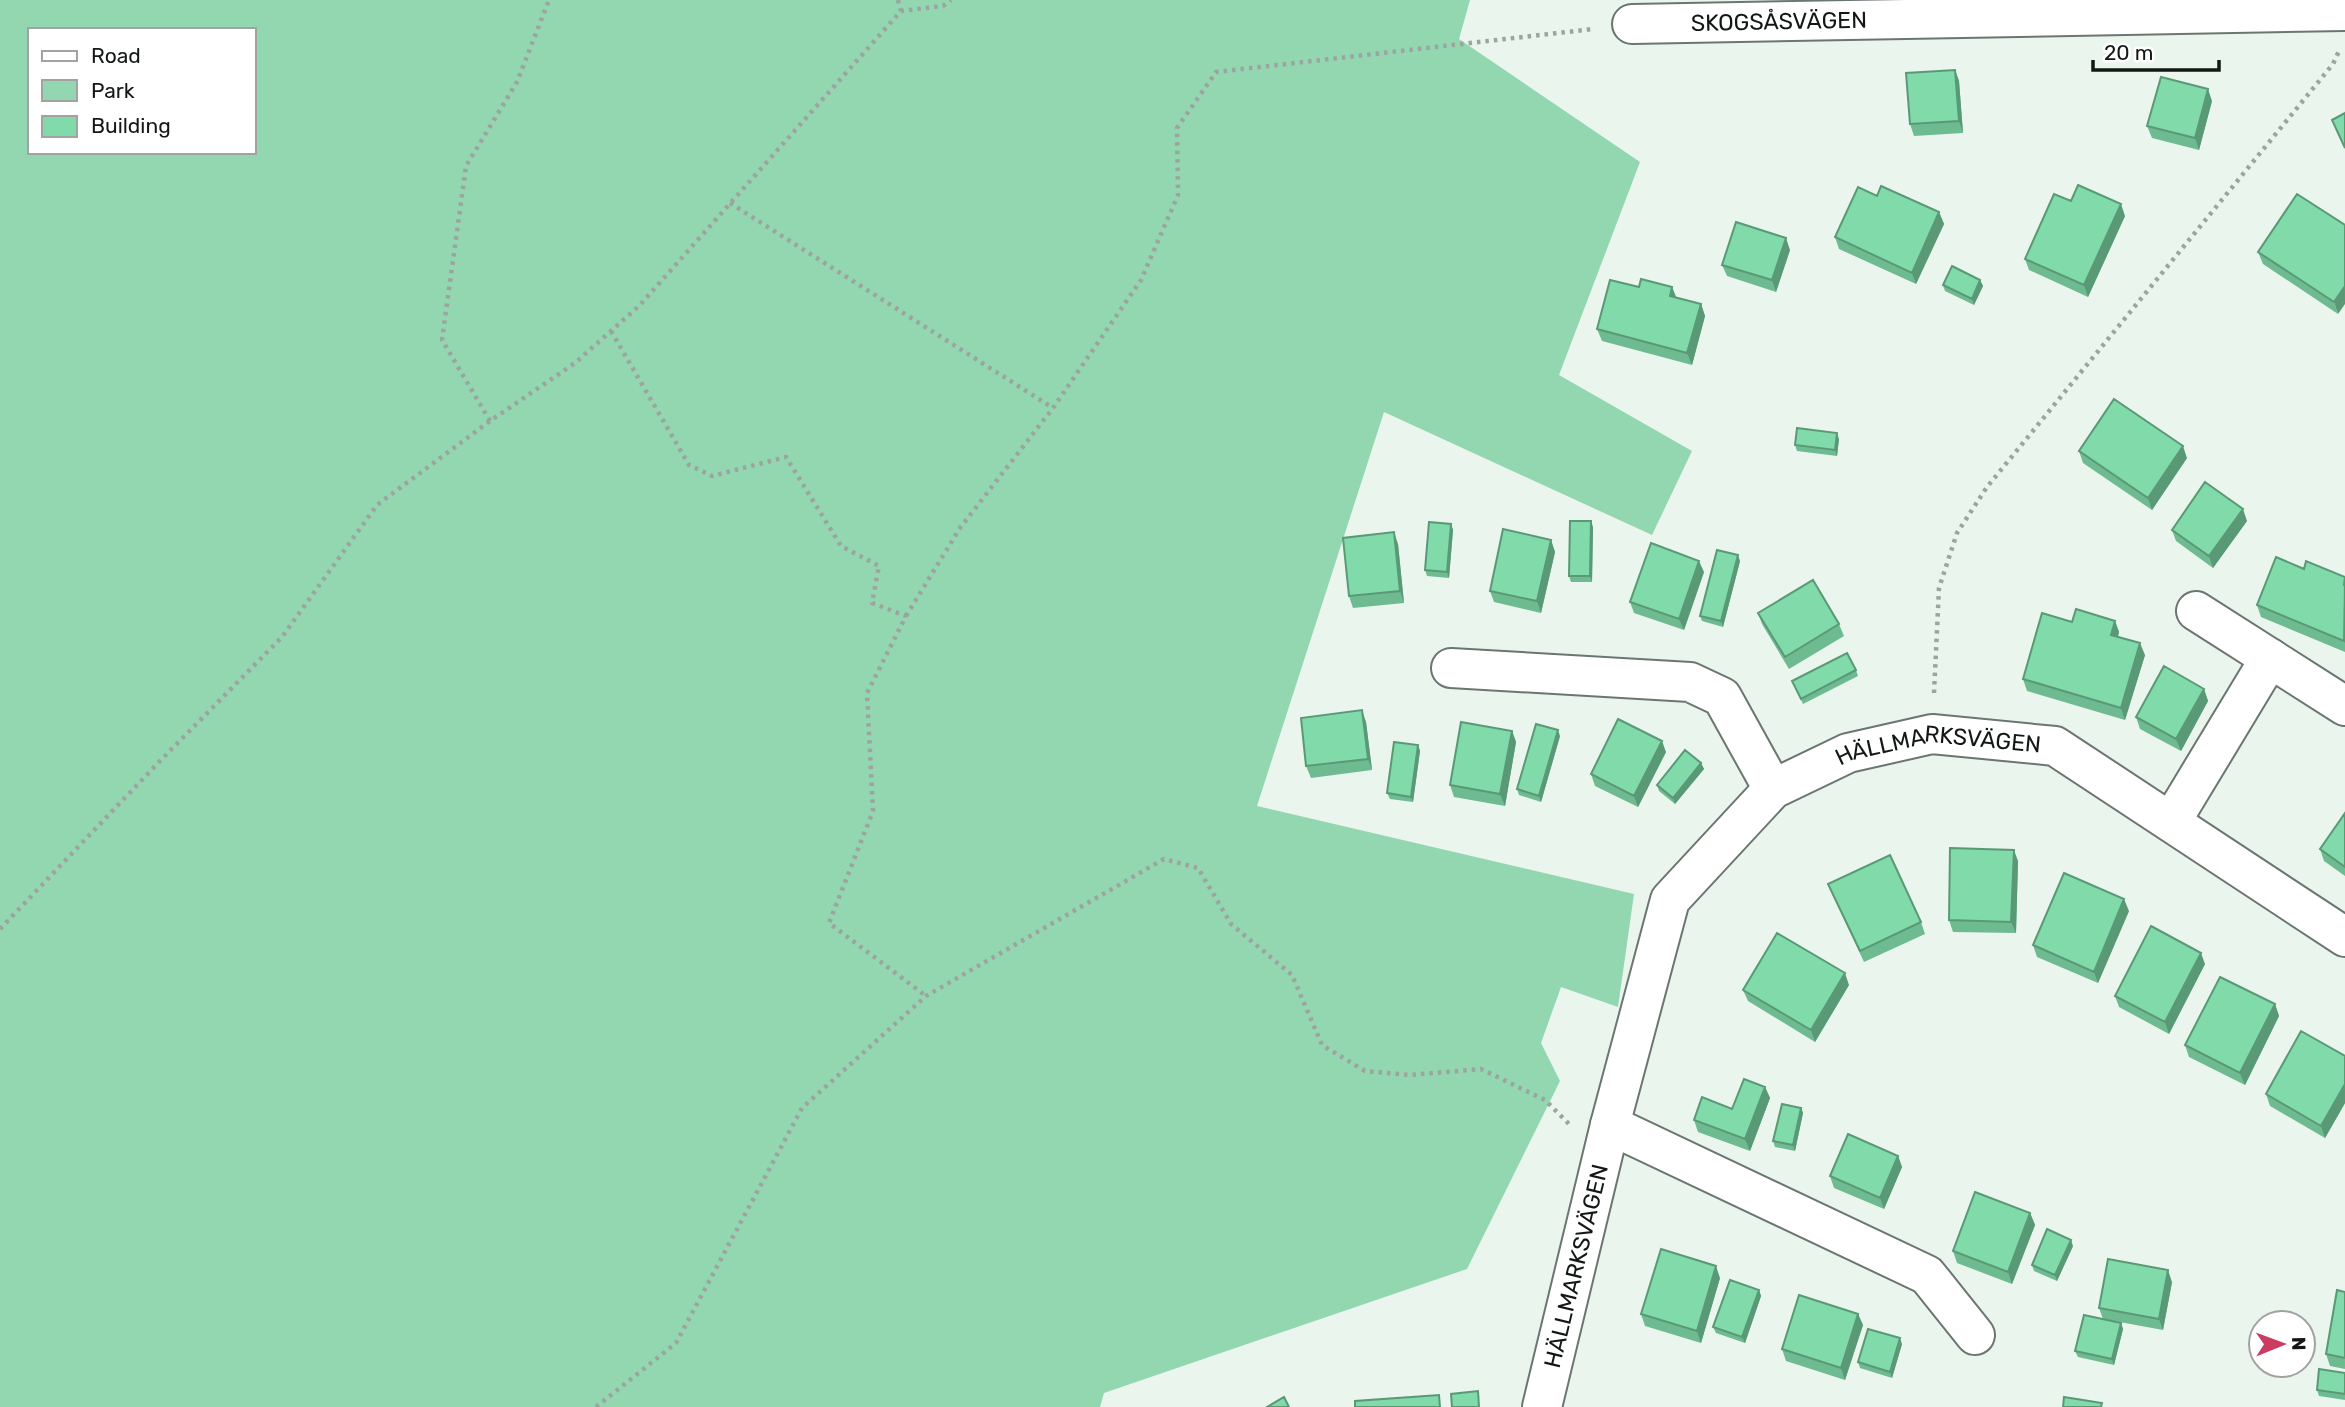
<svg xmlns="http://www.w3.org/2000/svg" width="2345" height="1407" viewBox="0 0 2345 1407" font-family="Rubik,sans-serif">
<rect width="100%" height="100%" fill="#eaf5ee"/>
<path fill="#93d7b1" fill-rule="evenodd" d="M0,0H1470L1459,39L1640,162L1559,375L1692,451L1652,535L1384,412L1257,806L1634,894L1618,1007L1561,987L1541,1043L1560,1081L1467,1269L1104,1393L1100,1407H0ZM30,30H254V152H30Z"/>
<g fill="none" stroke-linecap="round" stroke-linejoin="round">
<defs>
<g id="street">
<path id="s1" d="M1632,24L2345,11"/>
<path d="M2196,611L2345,706"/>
<path d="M1451,668L1690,682L1722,697L1773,789"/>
<path d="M2171,822L2270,658"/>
<path d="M1610,1125L1927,1275L1975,1335"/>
<path id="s2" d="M1542,1407L1610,1125L1670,900L1773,789L1848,753L1932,734L2055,746L2345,937"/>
</g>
</defs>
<use href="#street" stroke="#6c7670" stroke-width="42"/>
<path stroke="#9ca49f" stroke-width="4.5" stroke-dasharray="3.5 5" stroke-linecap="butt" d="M898,0L901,11
M730,203L1053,408
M611,331L689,465L712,476L786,457L841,546L879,566L872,603L906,616L867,693L873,811L829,923L926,996
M490,421L442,340L466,166L517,82L549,0
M906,616L960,528L1053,408L1141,280L1178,195L1177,128L1216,72L1593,29
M1934,693L1939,588L1957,533L1987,487L2333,64L2339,51
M0,929L159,762L282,637L377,505L490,421L575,363L639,306L901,11L943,6L951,0
M596,1407L676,1343L802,1108L926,996L1164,859L1198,868L1231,924L1292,975L1322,1045L1365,1071L1410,1075L1481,1069L1545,1100L1570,1125"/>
<use href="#street" stroke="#fff" stroke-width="38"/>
</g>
<path fill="#6ebb91" d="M1955,70L1959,81L1963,133L1914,136L1910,124Z
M2212,101L2199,150L2152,138L2147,126Z
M2297,194L2338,314L2263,264L2258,252Z
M1877,196L1939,212L1944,224L1916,284L1839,249L1835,237Z
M2071,201L2125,216L2088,297L2029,270L2025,259Z
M1790,250L1776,292L1727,276L1722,265Z
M1980,280L1983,286L1974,305L1945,291L1943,285Z
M1639,287H1672L1676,298L1701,304L1705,316L1692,365L1602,341L1597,329Z
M1839,439L1837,456L1797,451L1795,445Z
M2079,451L2187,458L2152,510L2083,463Z
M2247,521L2213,568L2176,541L2172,530Z
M1451,524L1453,530L1449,578L1427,576L1425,570Z
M1593,527L1592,582H1571L1569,576Z
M1551,540L1555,552L1541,613L1494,602L1490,591Z
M1398,544L1404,603L1353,608L1349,596Z
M1740,561L1723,627L1702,621L1700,616Z
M2304,569L2345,577V652L2261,617L2257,605Z
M1704,572L1684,630L1634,613L1630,602Z
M1758,613L1839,624L1844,636L1789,669L1762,624Z
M2115,621L2119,632L2118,637L2145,655L2125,720L2027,691L2023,679L2072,622Z
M1856,670L1858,676L1803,704L1792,681Z
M2204,689L2208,701L2181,751L2140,729L2136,717Z
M1366,722L1372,770L1311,778L1306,766Z
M1512,731L1516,742L1505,806L1454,797L1450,785Z
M1560,736L1541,802L1519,795L1517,789Z
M1418,745L1420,751L1413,802L1390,799L1387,793Z
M1666,752L1638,807L1595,786L1591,774Z
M1701,763L1704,769L1675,804L1659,791L1657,785Z
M2345,813V876L2324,861L2320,849Z
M2018,861L2016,933L1953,932L1949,920Z
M1828,884L1921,922L1925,934L1864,962L1833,896Z
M2129,911L2098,983L2037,957L2033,945Z
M2205,964L2169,1034L2119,1007L2115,996Z
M1849,985L1815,1042L1748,1001L1743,990Z
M2275,1004L2279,1016L2245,1085L2189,1057L2185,1045Z
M2345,1056V1103L2325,1138L2270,1106L2266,1094Z
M1765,1087L1770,1098L1750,1151L1698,1132L1694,1120L1732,1109Z
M1801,1108L1803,1113L1795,1151L1775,1147L1773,1141Z
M1898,1156L1902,1167L1884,1209L1834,1188L1830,1176Z
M2030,1213L2035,1225L2012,1284L1957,1263L1953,1251Z
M2073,1246L2057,1281L2034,1271L2032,1265Z
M1720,1278L1701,1343L1645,1326L1641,1314Z
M2172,1282L2163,1330L2114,1321L2121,1323L2123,1329L2114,1365L2078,1357L2075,1351L2103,1319L2099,1308Z
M1759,1290L1761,1296L1745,1343L1716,1333L1713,1327Z
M2345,1292V1369L2330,1366L2326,1354Z
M1858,1314L1863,1325L1845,1380L1786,1361L1782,1349Z
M1902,1344L1892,1378L1860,1368L1858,1362Z
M2345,1373V1400L2319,1396L2317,1390Z"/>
<path fill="#5a9976" d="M1955,70L1959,81L1963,133L1959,121Z
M2208,89L2212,101L2199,150L2195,138Z
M2121,204L2125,216L2088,297L2084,285Z
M1939,212L1944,224L1916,284L1912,273Z
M1786,238L1790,250L1776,292L1772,280Z
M1980,280L1983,286L1974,305L1972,299Z
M2345,286V304L2338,314L2334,302Z
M1672,287L1677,299L1670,296Z
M1701,304L1705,316L1692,365L1687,353Z
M1837,433L1839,439L1837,456L1835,450Z
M2183,446L2187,458L2152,510L2148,498Z
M2243,509L2247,521L2213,568L2209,556Z
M1591,521L1593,527L1592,582L1590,576Z
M1451,524L1453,530L1449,578L1447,572Z
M1394,532L1398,544L1404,603L1400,591Z
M1551,540L1555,552L1541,613L1537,601Z
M1738,555L1740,561L1723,627L1721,621Z
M1699,561L1704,572L1684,630L1679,619Z
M2115,621L2119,632L2115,647L2111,635Z
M2140,643L2145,655L2125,720L2121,708Z
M2204,689L2208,701L2181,751L2176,739Z
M1362,710L1366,722L1372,770L1368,759Z
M1558,730L1560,736L1541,802L1539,796Z
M1512,731L1516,742L1505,806L1500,794Z
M1662,741L1666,752L1638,807L1634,796Z
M1418,745L1420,751L1413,802L1411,797Z
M1701,763L1704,769L1675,804L1673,798Z
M2014,850L2018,861L2016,933L2011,922Z
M2124,899L2129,911L2098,983L2094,972Z
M2201,953L2205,964L2169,1034L2165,1022Z
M1845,973L1849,985L1815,1042L1811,1030Z
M2275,1004L2279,1016L2245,1085L2240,1073Z
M2345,1084V1103L2325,1138L2321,1126Z
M1765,1087L1770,1098L1750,1151L1745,1139Z
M1801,1108L1803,1113L1795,1151L1793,1145Z
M1898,1156L1902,1167L1884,1209L1880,1198Z
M2030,1213L2035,1225L2012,1284L2008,1272Z
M2071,1240L2073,1246L2057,1281L2055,1275Z
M1716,1266L1720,1278L1701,1343L1697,1331Z
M2168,1270L2172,1282L2163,1330L2159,1319Z
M1759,1290L1761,1296L1745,1343L1742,1337Z
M1858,1314L1863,1325L1845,1380L1841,1368Z
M2121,1323L2123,1329L2114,1365L2112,1359Z
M1900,1338L1902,1344L1892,1378L1890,1372Z"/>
<path fill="#80daa9" stroke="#5a9976" stroke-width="2" d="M1955,70L1959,121L1910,124L1906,73Z
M2161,77L2208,89L2195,138L2147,126Z
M2345,113V148L2332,120Z
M2078,185L2121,204L2084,285L2025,259L2054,194L2071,201Z
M1881,186L1939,212L1912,273L1835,237L1858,187L1877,196Z
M2297,194L2345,225V286L2334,302L2258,252Z
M1736,222L1786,238L1772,280L1722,265Z
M1952,266L1980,280L1972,299L1943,285Z
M1641,279L1672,287L1670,296L1701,304L1687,353L1597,329L1610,280L1639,287Z
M2114,399L2183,446L2148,498L2079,451Z
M1797,428L1837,433L1835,450L1795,445Z
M2205,482L2243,509L2209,556L2172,530Z
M1570,521H1591L1590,576H1569Z
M1429,522L1451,524L1447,572L1425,570Z
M1503,529L1551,540L1537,601L1490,591Z
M1394,532L1400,591L1349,596L1343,538Z
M1651,543L1699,561L1679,619L1630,602Z
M1717,550L1738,555L1721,621L1700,616Z
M2276,557L2304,569L2306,561L2345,577L2344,585H2345L2344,641L2257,605Z
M1813,580L1839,624L1785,657L1758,613Z
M2076,609L2115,621L2111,635L2140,643L2121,708L2023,679L2042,613L2072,622Z
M1847,653L1856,670L1801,699L1792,681Z
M2164,666L2204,689L2176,739L2136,717Z
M1362,710L1368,759L1306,766L1301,718Z
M1618,719L1662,741L1634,796L1591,774Z
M1461,722L1512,731L1500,794L1450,785Z
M1536,724L1558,730L1539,796L1517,789Z
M1394,742L1418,745L1411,797L1387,793Z
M1685,750L1701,763L1673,798L1657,785Z
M2345,813V867L2320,849Z
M1950,848L2014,850L2011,922L1949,920Z
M1890,855L1921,922L1860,951L1828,884Z
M2064,873L2124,899L2094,972L2033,945Z
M2151,926L2201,953L2165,1022L2115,996Z
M1777,933L1845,973L1811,1030L1743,990Z
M2220,977L2275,1004L2240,1073L2185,1045Z
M2301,1031L2345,1056V1084L2321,1126L2266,1094Z
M1744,1079L1765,1087L1745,1139L1694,1120L1702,1097L1732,1109Z
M1782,1104L1801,1108L1793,1145L1773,1141Z
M1848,1134L1898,1156L1880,1198L1830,1176Z
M1975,1192L2030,1213L2008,1272L1953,1251Z
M2047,1229L2071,1240L2055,1275L2032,1265Z
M1661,1249L1716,1266L1697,1331L1641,1314Z
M2108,1259L2168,1270L2159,1319L2099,1308Z
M1730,1280L1759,1290L1742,1337L1713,1327Z
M2337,1290L2345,1292V1358L2326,1354Z
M1799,1295L1858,1314L1841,1368L1782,1349Z
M2084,1315L2121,1323L2112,1359L2075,1351Z
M1868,1329L1900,1338L1890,1372L1858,1362Z
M2319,1369L2345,1373V1394L2317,1390Z
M1478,1391L1479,1407H1452L1451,1394Z
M1439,1395L1440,1407H1355V1401Z
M1284,1397L1289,1407H1267Z
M2064,1397L2102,1403L2101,1407H2063Z"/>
<g text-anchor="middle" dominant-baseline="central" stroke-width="7" stroke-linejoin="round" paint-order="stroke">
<g font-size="23" fill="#131715" stroke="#fff">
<text stroke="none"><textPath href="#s1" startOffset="147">SKOGSÅSVÄGEN</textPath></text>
<text stroke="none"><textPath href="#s2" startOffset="849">HÄLLMARKSVÄGEN</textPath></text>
<text stroke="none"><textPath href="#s2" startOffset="145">HÄLLMARKSVÄGEN</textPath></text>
</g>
</g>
<rect x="28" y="28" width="228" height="126" fill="#ffffff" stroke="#a1a2a1" stroke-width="2"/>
<rect x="42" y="51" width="35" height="10" fill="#ffffff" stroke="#a1a2a1" stroke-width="2"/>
<text x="91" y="63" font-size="21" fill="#131715">Road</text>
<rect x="42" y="80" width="35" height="21" fill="#93d7b1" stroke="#a1a2a1" stroke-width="2"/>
<text x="91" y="98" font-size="21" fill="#131715">Park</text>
<rect x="42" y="116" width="35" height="21" fill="#80daa9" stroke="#a1a2a1" stroke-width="2"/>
<text x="91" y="133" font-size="21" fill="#131715">Building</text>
<g transform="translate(2282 1344) rotate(89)"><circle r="33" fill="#ffffff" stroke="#a1a2a1" stroke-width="2"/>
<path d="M0-5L12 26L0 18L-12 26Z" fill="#cb3c62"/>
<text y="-10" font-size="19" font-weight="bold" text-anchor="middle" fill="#131715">N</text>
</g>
<path d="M2093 60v10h126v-10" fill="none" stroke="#131715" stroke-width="3.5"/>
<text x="2104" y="60" font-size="21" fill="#131715" stroke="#ffffff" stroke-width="5" paint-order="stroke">20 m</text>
</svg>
